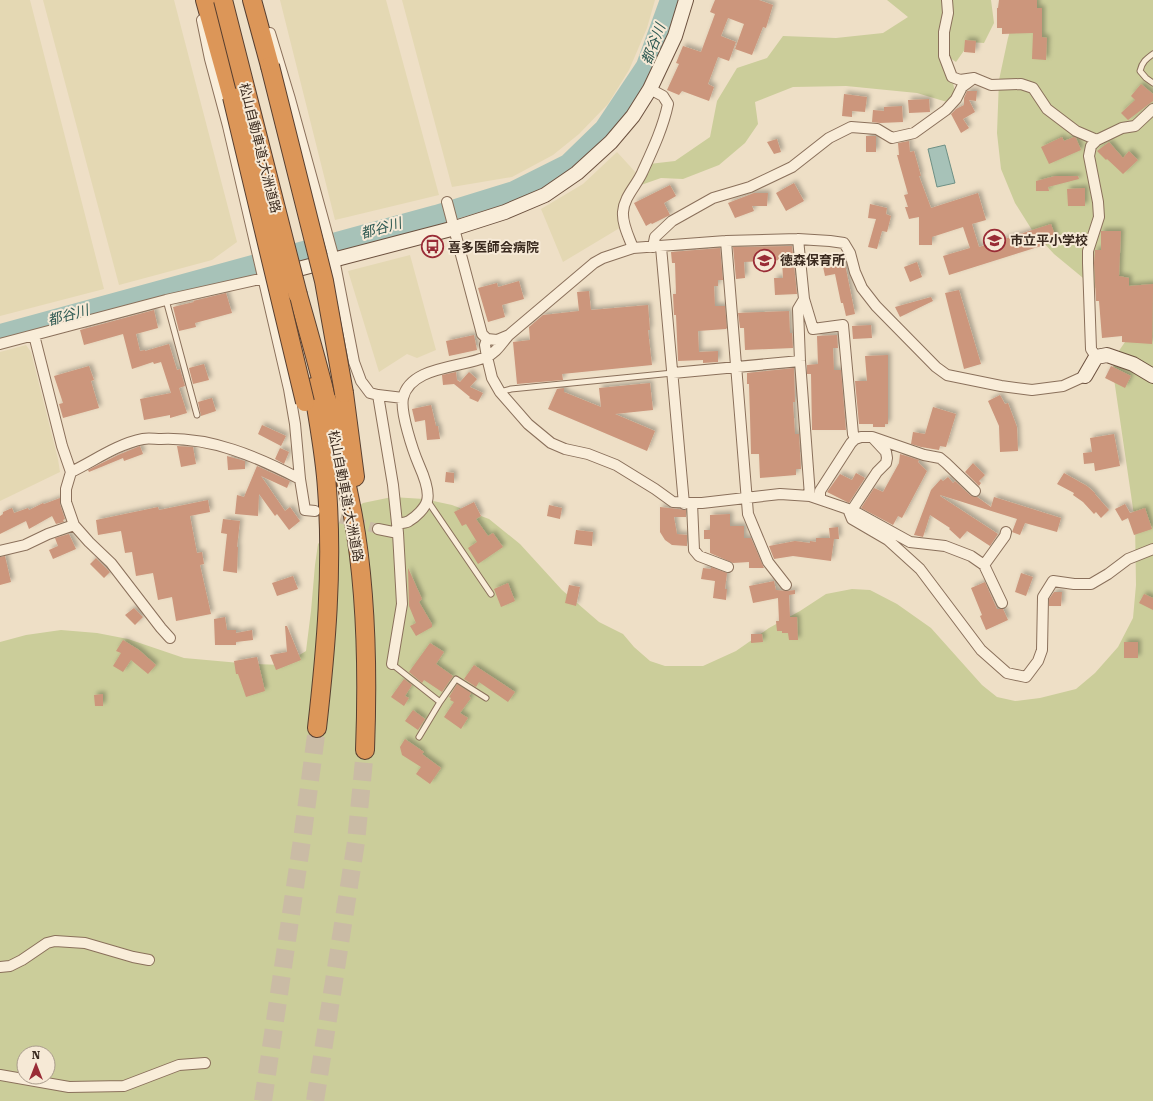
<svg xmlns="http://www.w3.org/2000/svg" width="1153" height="1101" viewBox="0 0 1153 1101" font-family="'Roboto Serif','Noto Sans JP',serif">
<defs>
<filter id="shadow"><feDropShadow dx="3" dy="-3" stdDeviation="2" flood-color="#0004"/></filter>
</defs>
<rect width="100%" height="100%" fill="#eedfc6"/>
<path fill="#e4d8b3" d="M0,0H30L104,289L0,316Z
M43,0H174L237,242L212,260L119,285Z
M280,0H386L439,195L335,220Z
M402,0H655L647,28L629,70L608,104L579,134L553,155L512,177L452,187Z
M617,152L638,175L623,226L563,262L541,209L583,184Z
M410,255L436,350L417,358L407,354L379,372L348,271Z
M26,345L31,352L58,459L60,472L0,501V352Z"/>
<path fill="#cbcd9a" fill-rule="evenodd" d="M887,0H991L994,23L984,43L970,42L956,62L947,56L955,92L947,102L917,93L846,86L793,87L755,102L758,124L745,143L719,165L683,179L661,178L638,186L649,164L675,161L710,137L717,101L737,68L767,58L783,36L836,38L883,33L908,17Z
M1022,0H1153V1101H0V642L26,635L61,630L97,633L128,639L184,658L251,664L283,665L306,651L311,611L315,565L318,544L335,526L363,503L392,497L424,499L452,505L489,519L520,544L562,590L599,622L623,634L634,647L650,661L665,666H703L736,651L769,628L800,611L826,594L852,589L870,590L897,604L931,628L982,685L997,697L1015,701L1040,698L1076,689L1095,673L1118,647L1133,618L1136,585L1135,522L1113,372L1114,358L1125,342L1123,307L1094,287L1054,254L1032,230L1015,203L1001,169L997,133L999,80L1008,38L1016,11ZM24,1053H48V1077H24Z"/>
<path fill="#a7c2b8" stroke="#6e9085" d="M945,145L955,183L937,187L928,149Z"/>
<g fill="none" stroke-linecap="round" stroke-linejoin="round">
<path stroke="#a7c2b8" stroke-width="20" d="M0,334L436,215L514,191L568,164L604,129L646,66L670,0"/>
</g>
<path fill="#cc967c" filter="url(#shadow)" d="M715,0H759L773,5L766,28L763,27L752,55L735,49L744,24L728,18L721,36L736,42L729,61L718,57L708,84L714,87L709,101L682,91L679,95L667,90L679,64L676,63L683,46L701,52L715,14L710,12Z
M999,0H1037V8H1042V37L1047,38L1046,60L1032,59L1033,33L1002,34V28H997V8H998Z
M965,40L976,41L975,53L964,52Z
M1141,84L1153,94V101L1128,120L1121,113L1135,100L1131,96Z
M967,91H977L976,101L969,100L975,112L963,119L969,128L961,133L951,114L956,109L964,105V98Z
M844,94L867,97L865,112L852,111V117L842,116Z
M929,99L930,112L909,113L908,100Z
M902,106L903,122L880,123L872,122L873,110L884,111V107Z
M866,136H876V152H866Z
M1062,137L1064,141L1074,137L1076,138L1081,150L1049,164L1041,147Z
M777,139L781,152L774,154L767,142Z
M909,141L910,152L914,151L921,176H919L931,208L978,193L986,220L972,224L979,247L1051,224L1057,241L949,275L943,256L970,248L963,227L932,237V245H919V217L909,219L905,207H908L904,195L908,194L897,155H899L898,143Z
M1109,142L1123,158L1129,151L1138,160L1123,174L1107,159L1106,160L1097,151Z
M1055,176H1078L1079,179L1048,187L1049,191H1036V181Z
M794,183L804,201L786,211L776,193Z
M670,185L676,196L664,203L670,215L652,224L651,223L646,226L634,203Z
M1085,188V206H1068L1067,189Z
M754,193H768L767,206H752L754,211L735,218L728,203Z
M870,204L887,208L886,214L891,216L887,232L882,231L877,249L868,247L876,219L868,218Z
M1101,231H1121L1119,276L1129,278V286L1153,284L1152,344L1122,342V336L1102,338L1099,301H1096L1094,263L1095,250H1101Z
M792,246L797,294L775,295L774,278H783L782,260L744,262L745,278L736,279L733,247Z
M720,248L723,280H718V286H714L715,306H725L727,328L726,329L698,331L699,352L718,351V362L703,363V360L678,361L676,315H674L673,294H676L675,263H672L671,252Z
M844,259L855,314L846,316L843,303H841L835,274L825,276L822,262Z
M917,262L922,277L910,282L904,267Z
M519,281L524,299L502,305L505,317L488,322L478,288L497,283L498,287Z
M959,290L981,364L964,369L945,293Z
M589,291L591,310L648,305L650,330H648L652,365L562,374L563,380L517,384L513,342L530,340L529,327L543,315L579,311L577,292Z
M226,293L232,313L195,323L196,327L179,331L173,307L194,302L193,301Z
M931,297L933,301L900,317L895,307Z
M154,310L158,328L136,334L140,351L145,350V351L169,344L177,370L180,369L185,386L179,388L187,413L170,418V415L144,420L140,399L171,393L161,362L154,364L153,362L132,369L123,334L84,345L80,330Z
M789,311L790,333H792L793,348L745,350L744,328H740L738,313Z
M871,325L872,338L853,339L852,326Z
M474,335L477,350L449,356L446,341Z
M837,335L838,348H833L834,370H841L846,430H812L811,374H807V365L818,364L817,336Z
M888,355V424H885V427H873V424H859L855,381H867L865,356Z
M204,364L209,380L193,384L189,368Z
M89,366L94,380L91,381L99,408L63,418L59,404L63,403L54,376Z
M1111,366L1131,376L1125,388L1105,378Z
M794,368L795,402H793L795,434H799L801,469H796V475L760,478L759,454H751L750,416L749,384H747V373Z
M456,372L457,380L460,382L469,372L477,379L470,387L483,393L478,402L469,398L470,397L454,384L443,385L442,375Z
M650,383L653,410L615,414L655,431L647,451L548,409L557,389L564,388V392L601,407L599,388Z
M1000,395L1005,404L1008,403L1017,427L1018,451L1000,452L999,426L988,401Z
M212,398L216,411L201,416L198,402Z
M431,405L436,426H438L440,439L427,440L425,420L415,422L412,409Z
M933,407L956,414L946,447L940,446L939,450L921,447L911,444L913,432L925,434Z
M262,425L286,436L281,446L258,434Z
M1114,434L1120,466L1095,471L1094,463L1084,464L1083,453L1092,452L1090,438Z
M140,446L143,454L124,461L123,458L89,472L88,470L118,455Z
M177,446L193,447L196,464L181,467Z
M280,448L289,452L284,464L275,459Z
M900,454L919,460L918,462L927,471L902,518L898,516L893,525L861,508L874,488L883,492L899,463Z
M227,456L245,461V469L228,470Z
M973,463L985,475L979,481L981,483L979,486L965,472Z
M257,466L290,481L287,488L261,476L285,511L290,507L300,521L289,530L277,514L275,516L259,494L258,516L235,514L237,495L244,497Z
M446,472L454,473V483L445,482Z
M856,473L865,478L849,503L827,492L840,474L852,480Z
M1064,473L1087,486L1095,493V494L1109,510L1101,518L1096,512L1094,514L1083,502L1073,495L1074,493L1057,484Z
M948,477L953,483L955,481L971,496L977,497L991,507L994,497L1061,518L1057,532L1025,523L1020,535L1012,532L1017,519L940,495V496L998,534L990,546L967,531L960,539L949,529L950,528L930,515L923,537L914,535L931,490L941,479L943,481Z
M60,498V504L65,519L63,520L64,522L56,524L52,516L29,529L26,521L0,534V516L3,514V512L12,508L14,513L28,508L29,510L43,503L44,504Z
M208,500L210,512L190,516L197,553L202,552L204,564L200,565L211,614L176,621L172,597L158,600L153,573L136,576L132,552L125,553L121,531L98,535L96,520L158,507L159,510Z
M474,502L481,516L476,519L488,536L493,533L503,547L478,564L468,548L477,542L466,524L462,526L454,512Z
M1125,504L1130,513L1145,508L1152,529L1134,535L1128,518L1122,521L1115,509Z
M549,505L562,508L560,519L547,516Z
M660,507L686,510V517H674L677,534L687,535V546L672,545L665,540L660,532Z
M730,514V526H744V538H751L764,568H749V562L733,563L710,553V539H704V530H710V515Z
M223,519L240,521L237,547H238L237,573L223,571L227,534L221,533Z
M838,527L839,539H834L831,561L793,556L774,559L769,546L795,541L810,543V541L816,542V538H830L829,528Z
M576,530L593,532L592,546L574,544Z
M69,534L76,549L53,559L49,550L58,546L55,538Z
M5,556L11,582L0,585V557Z
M96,558L110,572L104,578L90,564Z
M711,567L727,573L725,589H727L726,600L713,598L715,581L701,579L703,568L711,569Z
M408,568L422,599L419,602L432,624V627L416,636L410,626L416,623L409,606Z
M1021,573L1033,577L1026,596L1015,592Z
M293,576L298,589L277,596L272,583Z
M774,581L776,590L787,591L795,590V594L789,595L790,617H797L798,640H789L788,633H782V631H777L776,621H779L778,598L753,603L749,586Z
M985,582L997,609H1003L1008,620L986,630L980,616L982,615L971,588Z
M508,583L515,601L501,607L494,589Z
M569,585L580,587L576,606L565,603Z
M1054,592H1062L1061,606H1049V599Z
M1144,594L1153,598V610L1139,603Z
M134,608L143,617L135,625L125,615Z
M225,617L227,630H236V633L252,630L253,640L236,642V645H215L214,619Z
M285,626H287L301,660L276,670L270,655L287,652Z
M751,634H762L763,642L751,643Z
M123,640L139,650L156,665L148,674L131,660L123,672L113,666L121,653L116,651Z
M1124,642H1138V658H1124Z
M430,643L444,652L436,664L453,676L442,692L424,680L422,683L409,672Z
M257,657L265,691L246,697L238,674H236L234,661Z
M474,665L515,692L508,702L479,682L476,687L464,679Z
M404,679L412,685L405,696L409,698L404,706L391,697Z
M457,684L471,693L469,697L471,698L460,713L468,718L461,729L444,717L454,702L450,700L451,698L449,697Z
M103,694V706H95L94,695Z
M413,710L425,719L418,730L405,721Z
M405,739L424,752L422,754L441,768L430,784L416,774L421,767L402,755L400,747Z"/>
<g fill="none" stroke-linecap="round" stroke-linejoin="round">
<path stroke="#cabba5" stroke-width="10" stroke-dasharray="10 5" stroke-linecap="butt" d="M326,514L378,529"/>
<path stroke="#cabba5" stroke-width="18" stroke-dasharray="18 9" stroke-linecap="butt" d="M263,1101L302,840L317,728
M315,1101L356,842L365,750"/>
<defs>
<path id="lane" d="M1153,54C1146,59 1142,62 1140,71L1146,78L1153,83
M166,300L197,415
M500,392L511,389L673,373
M427,500L491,594
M392,664L440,702L419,737
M440,702L456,679L486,698"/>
<path id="street" d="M947,0L948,13L944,32V56L952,77L960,80L974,78L991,85L1021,84L1033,88L1047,109L1076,131L1097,140
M202,20L210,59L228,126L289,389L295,424L300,479
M270,33L290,99L334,259L354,362L361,381L370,393L378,395L403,398
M447,202L482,334L487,339L497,340L509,335L594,263L603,258L633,248L726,241L798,239L830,241L844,243L850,253L855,272L862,288L876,306L936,367L947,375L1001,386L1032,390L1063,386L1085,376
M798,239L804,299L813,329L843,325L853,434L855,439
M726,241L748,514L768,562L786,585
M653,247L655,237L672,221L713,198L750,187L792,167L829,138L851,127L877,129L892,138L914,133L946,110L956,99L962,87L974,78
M661,247L684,504
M633,248C629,237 622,224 623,212C624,197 636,186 642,173C652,151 663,128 668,104L663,96L650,89
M804,299L798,309L800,361L810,496
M34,335L62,446L71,472L66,489V502L74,525L89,542L111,563L161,628L170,638
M487,339L485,345L487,357L492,378L500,392L528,424L551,443L565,449L588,454L616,465L655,489L673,502L702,503L780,494L810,496L848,509L852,519L888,540L920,569L981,650L1007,673L1026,677L1038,661L1042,650L1043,597L1053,581L1074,584H1091L1108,574L1128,559L1153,549
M0,344L166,300L264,278
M1096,357L1091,349L1088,263V251L1099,217L1098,202L1089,156L1091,146L1097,140L1122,128L1135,126L1153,109
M673,373L800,361
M378,395L393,485L398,533L402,604L392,664
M71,472C94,461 117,444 143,439C148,438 155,439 161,439C211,437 256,456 300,479L305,510L315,511
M820,498V491L851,443L855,439L861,437H872L924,455L940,458L946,463L975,491
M692,503L694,550L699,556L728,567
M852,510L877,472L886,463L887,458L886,452L873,438
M850,514L852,510L910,542L945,546L971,556L984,565L1002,603
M398,524C401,523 406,523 409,521C416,517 425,508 427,501C430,491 423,474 419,465C413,451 400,412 403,398C410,366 461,368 486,357C496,353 501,344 508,336
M378,529L398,533
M0,551L25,545L48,534L74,525
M984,565L1005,536L1006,532
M0,967L10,966L22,960L47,943L55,941L85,943L133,957L149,960
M0,1075L69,1087L124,1086L179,1065L205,1063"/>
<path id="secondary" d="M264,278L455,228L505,212L545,195L577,173L611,142L633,116L650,89L675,36L686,0
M1085,376L1096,357L1107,355L1133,364L1153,376"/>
<path id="highway" d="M205,0L232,97
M252,0L270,66
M298,295C319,368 339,442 353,516C367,593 368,672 365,750
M313,387C318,421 325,455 327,489C333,569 326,649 317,728
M344,393L355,477"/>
</defs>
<use href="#lane" stroke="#8a705b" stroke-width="7"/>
<use href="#street" stroke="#8a705b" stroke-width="12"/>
<use href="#secondary" stroke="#6c513f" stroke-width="16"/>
<use href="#highway" stroke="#583f30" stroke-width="20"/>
<use href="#lane" stroke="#f9edd9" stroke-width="5"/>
<use href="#street" stroke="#f9edd9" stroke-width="10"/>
<use href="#secondary" stroke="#f9edd9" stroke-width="14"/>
<use href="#highway" stroke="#dc9658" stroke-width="18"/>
<defs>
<path id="highway-bridge" d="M223,0L298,295
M270,66L324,281L344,393
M232,97L305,402"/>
</defs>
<use href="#highway-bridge" stroke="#583f30" stroke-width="20" stroke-linecap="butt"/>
<use href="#highway-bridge" stroke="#dc9658" stroke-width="18"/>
</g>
<defs>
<symbol id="school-ring" viewBox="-11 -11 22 22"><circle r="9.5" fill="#f6e9d6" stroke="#992c36" stroke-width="1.5"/><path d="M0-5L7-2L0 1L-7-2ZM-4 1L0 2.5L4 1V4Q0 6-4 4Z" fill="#992c36"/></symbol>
<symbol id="bus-ring" viewBox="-11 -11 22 22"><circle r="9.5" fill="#f6e9d6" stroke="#992c36" stroke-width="1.5"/><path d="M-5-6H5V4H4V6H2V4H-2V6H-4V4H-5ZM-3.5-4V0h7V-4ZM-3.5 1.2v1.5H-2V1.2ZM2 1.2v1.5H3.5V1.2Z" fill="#992c36"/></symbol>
</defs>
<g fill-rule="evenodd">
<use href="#school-ring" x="982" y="228" width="25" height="25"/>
<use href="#bus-ring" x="420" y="234" width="25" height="25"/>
<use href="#school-ring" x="752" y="248" width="25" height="25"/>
</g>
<g text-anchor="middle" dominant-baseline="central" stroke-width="4" stroke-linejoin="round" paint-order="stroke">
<g font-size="13" fill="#3a2a1f" stroke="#f6e9d6">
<text transform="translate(260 148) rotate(76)">松山自動車道;大洲道路</text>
<text transform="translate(346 496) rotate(79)">松山自動車道;大洲道路</text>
</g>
<g font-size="13" font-weight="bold" fill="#3a2a1f" stroke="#f6e9d6" text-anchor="start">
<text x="1010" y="240">市立平小学校</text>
<text x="448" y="247">喜多医師会病院</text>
<text x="780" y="260">徳森保育所</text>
</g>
<g font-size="14" font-style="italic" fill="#2f5a53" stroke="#f6e9d6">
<text transform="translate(653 44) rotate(-69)">都谷川</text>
<text transform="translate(381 228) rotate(-16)">都谷川</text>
<text transform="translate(68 315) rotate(-16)">都谷川</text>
</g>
</g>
<g transform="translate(36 1065)"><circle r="19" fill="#f6e9d6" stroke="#ab9d8d"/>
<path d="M0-3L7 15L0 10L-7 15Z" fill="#992c36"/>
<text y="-6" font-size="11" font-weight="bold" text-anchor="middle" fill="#3a2a1f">N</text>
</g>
</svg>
